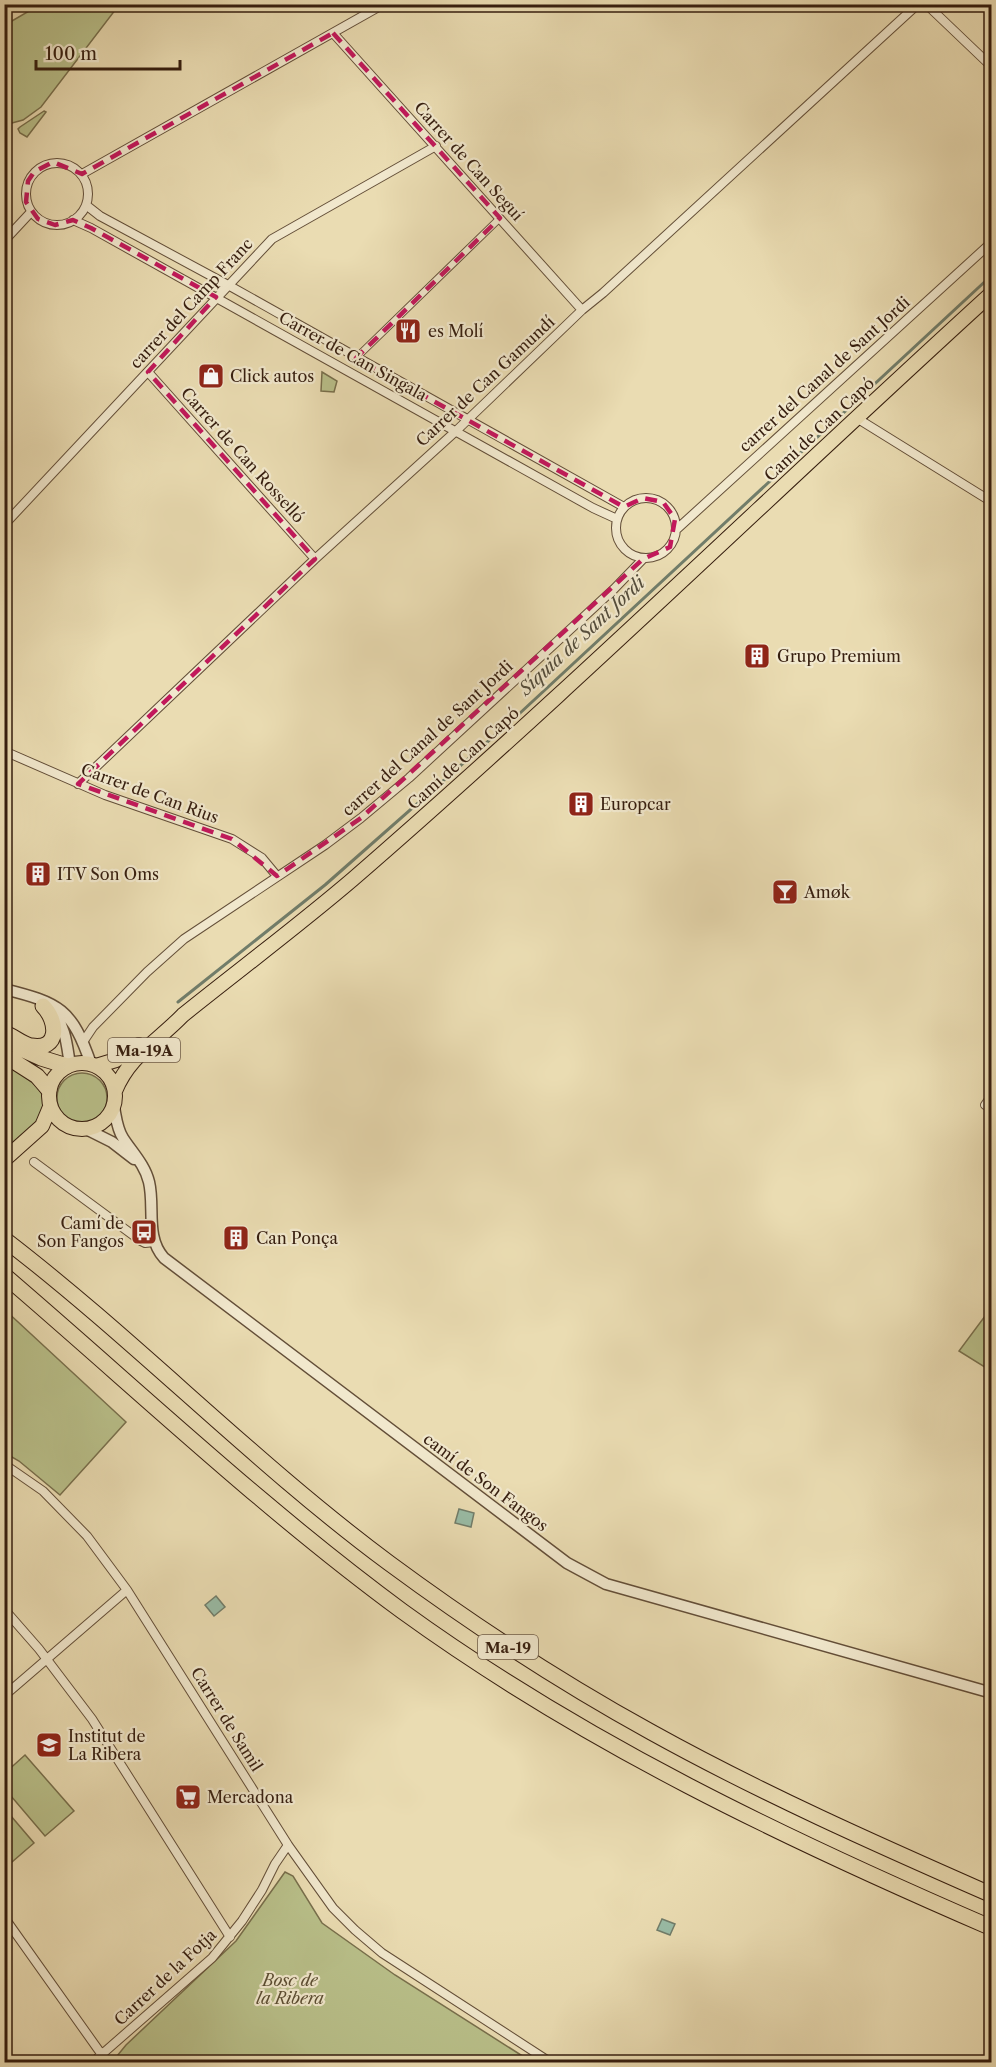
<svg xmlns="http://www.w3.org/2000/svg" width="996" height="2067" viewBox="0 0 996 2067" font-family="'Libre Caslon Text',serif">
<rect width="100%" height="100%" fill="#eadcb2"/>
<filter id="stains"><feTurbulence type="fractalNoise" baseFrequency=".00333" numOctaves="4"/><feColorMatrix values="0 0 0 0 .2 0 0 0 0 .09 0 0 0 0 .02 0 0 0 .5 -.17"/></filter>
<radialGradient id="worn" r=".72"><stop offset=".6" stop-color="#630" stop-opacity="0"/><stop offset="1" stop-color="#630" stop-opacity=".3"/></radialGradient>
<path fill="#b9c08a" stroke="#786f4c" stroke-width="1.5" d="M41,4L119,5L41,107L23,120L12,123L5,122V25Z
M44,111L46,112L27,137L20,133L18,129L20,127Z
M322,372L337,381L334,392L321,391Z
M5,1064C15,1071 27,1077 36,1086C61,1111 22,1135 5,1149Z
M57 1098a25 25 0 1 1 50 0a25 25 0 1 1-50 0Z
M991,1308V1371L959,1351Z
M4,1309L126,1422L60,1495L19,1461L5,1453Z
M25,1755L74,1811L45,1836L5,1789V1773Z
M5,1809L34,1843L5,1868L4,1867Z
M285,1872L293,1876L322,1923L395,1975L532,2062H122L117,2056L126,2045L236,1941Z"/>
<path fill="#99bca6" stroke="#717d6a" stroke-width="1.5" d="M459,1509L474,1513L471,1527L455,1523Z
M216,1596L225,1607L214,1616L205,1605Z
M662,1919L675,1924L670,1935L657,1930Z"/>
<g fill="none" stroke-linecap="round" stroke-linejoin="round">
<path stroke="#717d6a" stroke-width="3" d="M178,1002L325,885L519,714L992,275"/>
<defs>
<path id="pedestrian" d="M356,358L500,218"/>
<path id="minor" d="M926,4L992,67
M333,33L582,310
M26 194a31 31 0 1 1 62 0a31 31 0 1 1-62 0Z
M82,174L384,4
M86,205L100,216L228,285L624,507
M73,220L91,228L593,508L617,519
M4,241L31,212
M148,372L315,559
M855,417L992,502
M616 528a30 30 0 1 1 60 0a30 30 0 1 1-60 0Z
M4,525L272,239L436,146
M677,529L992,242
M4,751L105,795L232,839L262,858L277,876
M78,784L315,559L456,431L582,310L603,293L918,4
M83,1042L93,1027L147,972L184,939L325,845L361,818L409,778L614,589L643,559
M985,1105L992,1095
M34,1162L141,1241L145,1243L154,1242
M4,1464L43,1491L87,1536L127,1590L288,1845L333,1908L355,1930L382,1953L550,2062
M4,1609L39,1649L92,1719L230,1937
M4,1696L127,1590
M4,1917L107,2062
M93,2062L212,1958L242,1921L262,1890L275,1864L288,1845"/>
<path id="tertiary" d="M4,989C60,1003 72,1009 91,1064
M52,1012C66,1025 67,1047 70,1065
M114,1107C116,1117 117,1129 123,1138C132,1152 145,1165 149,1182C155,1207 145,1237 164,1258L567,1563L606,1584L992,1693
M86,1129L112,1142L134,1159"/>
<path id="primary" d="M49 1096a33 33 0 1 1 66 0a33 33 0 1 1-66 0Z
M96,1066L116,1060L139,1045
M115,1091C130,1055 156,1043 183,1015C239,970 298,926 353,879C571,690 778,488 992,293
M4,1160L42,1126L50,1107"/>
<path id="motorway" d="M4,1033C14,1036 21,1044 31,1046C60,1051 58,1021 43,1006
M19,1048L41,1058L67,1066
M4,1055L37,1076L49,1090
M4,1239C137,1341 254,1463 389,1563C473,1625 560,1682 651,1732C761,1793 876,1844 992,1895
M4,1275C136,1388 262,1508 402,1611C584,1743 786,1839 992,1928"/>
</defs>
<use href="#pedestrian" stroke="#634e38" stroke-width="8"/>
<use href="#minor" stroke="#634e38" stroke-width="10"/>
<use href="#tertiary" stroke="#634e38" stroke-width="13"/>
<use href="#primary" stroke="#361e0f" stroke-width="16"/>
<use href="#motorway" stroke="#361e0f" stroke-width="17"/>
<use href="#pedestrian" stroke="#f1e8cd" stroke-width="6"/>
<use href="#minor" stroke="#f1e8cd" stroke-width="8"/>
<use href="#tertiary" stroke="#f1e8cd" stroke-width="10"/>
<use href="#primary" stroke="#eadcb2" stroke-width="14"/>
<use href="#motorway" stroke="#eadcb2" stroke-width="15"/>
</g>
<path fill="none" stroke="#c2185b" stroke-width="4.5" stroke-dasharray="12 8" stroke-linejoin="round" d="M333,33L500,218L356,358L624,507L643,498L663,502L675,519L670,547L643,559L361,818L277,876L232,839L78,784L315,559L148,372L216,297L91,228L73,220L55,225L38,219L26,202L28,181L34,172L53,162L82,174Z"/>
<defs>
<symbol id="restaurant-square" viewBox="-11 -11 22 22"><rect x="-9" y="-9" width="18" height="18" rx="4" fill="#8f2418" stroke="#f1e8cd"/><path d="M-5-6h1v4h1v-4h1v4h1v-4h1v5L-1.5 .5V6h-2V.5L-5-1ZM5-6V6H3V1.5H1.5Q1.5-4 5-6Z" fill="#fff"/></symbol>
<symbol id="shop-square" viewBox="-11 -11 22 22"><rect x="-9" y="-9" width="18" height="18" rx="4" fill="#8f2418" stroke="#f1e8cd"/><path d="M-5-2.5h2.3a2.7 3.5 0 0 1 5.4 0H5L5.5 6h-11ZM-1.5-2.5h3a1.5 2.3 0 0 0-3 0Z" fill="#fff"/></symbol>
<symbol id="building-square" viewBox="-11 -11 22 22"><rect x="-9" y="-9" width="18" height="18" rx="4" fill="#8f2418" stroke="#f1e8cd"/><path d="M-4-6H4V6H1V3H-1V6H-4ZM-2.5-4.3h1.7v1.8h-1.7ZM.8-4.3h1.7v1.8H.8ZM-2.5-1h1.7V.8h-1.7ZM.8-1h1.7V.8H.8Z" fill="#fff"/></symbol>
<symbol id="bar-square" viewBox="-11 -11 22 22"><rect x="-9" y="-9" width="18" height="18" rx="4" fill="#8f2418" stroke="#f1e8cd"/><path d="M-6-5H6L.8 .8V4.5H3.5V6h-7V4.5H-.8V.8Z" fill="#fff"/></symbol>
<symbol id="bus-square" viewBox="-11 -11 22 22"><rect x="-9" y="-9" width="18" height="18" rx="4" fill="#8f2418" stroke="#f1e8cd"/><path d="M-5-6H5V4H4V6H2V4H-2V6H-4V4H-5ZM-3.5-4V0h7V-4ZM-3.5 1.2v1.5H-2V1.2ZM2 1.2v1.5H3.5V1.2Z" fill="#fff"/></symbol>
<symbol id="school-square" viewBox="-11 -11 22 22"><rect x="-9" y="-9" width="18" height="18" rx="4" fill="#8f2418" stroke="#f1e8cd"/><path d="M0-5L7-2L0 1L-7-2ZM-4 1L0 2.5L4 1V4Q0 6-4 4Z" fill="#fff"/></symbol>
<symbol id="supermarket-square" viewBox="-11 -11 22 22"><rect x="-9" y="-9" width="18" height="18" rx="4" fill="#8f2418" stroke="#f1e8cd"/><path d="M-6-5.5h2.5l.6 2H6L4.5 2H-2.5L-4.4-4H-6ZM-1.5 3.2a1.3 1.3 0 1 0 .1 0ZM3 3.2a1.3 1.3 0 1 0 .1 0Z" fill="#fff"/></symbol>
</defs>
<g fill-rule="evenodd">
<use href="#restaurant-square" x="393" y="316" width="30" height="30"/>
<use href="#shop-square" x="196" y="361" width="30" height="30"/>
<use href="#building-square" x="742" y="641" width="30" height="30"/>
<use href="#building-square" x="566" y="789" width="30" height="30"/>
<use href="#building-square" x="23" y="859" width="30" height="30"/>
<use href="#bar-square" x="770" y="877" width="30" height="30"/>
<use href="#bus-square" x="129" y="1217" width="30" height="30"/>
<use href="#building-square" x="221" y="1223" width="30" height="30"/>
<use href="#school-square" x="34" y="1730" width="30" height="30"/>
<use href="#supermarket-square" x="173" y="1782" width="30" height="30"/>
</g>
<g text-anchor="middle" dominant-baseline="central" stroke-width="4.5" stroke-linejoin="round" paint-order="stroke">
<g fill="#f1e8cd" stroke="#6e5b48" stroke-width="1.5">
<rect x="108" y="1038" width="72" height="24" rx="4.5"/>
<rect x="478" y="1635" width="60" height="24" rx="4.5"/>
</g>
<g font-size="15" font-weight="bold" fill="#361e0f">
<text x="144" y="1050">Ma-19A</text>
<text x="508" y="1647">Ma-19</text>
</g>
<g font-size="16" fill="#361e0f" stroke="#f1e8cd">
<text transform="translate(469 161) rotate(48)">Carrer de Can Seguí</text>
<text transform="translate(191 303) rotate(-47)">carrer del Camp Franc</text>
<text transform="translate(353 356) rotate(29)">Carrer de Can Singala</text>
<text transform="translate(824 374) rotate(-42)">carrer del Canal de Sant Jordi</text>
<text transform="translate(485 381) rotate(-43)">Carrer de Can Gamundí</text>
<text transform="translate(819 429) rotate(-43)">Camí de Can Capó</text>
<text transform="translate(243 455) rotate(48)">Carrer de Can Rosselló</text>
<text transform="translate(427 738) rotate(-42)">carrer del Canal de Sant Jordi</text>
<text transform="translate(463 758) rotate(-42)">Camí de Can Capó</text>
<text transform="translate(150 793) rotate(20)">Carrer de Can Rius</text>
<text transform="translate(486 1482) rotate(37)">camí de Son Fangos</text>
<text transform="translate(227 1719) rotate(58)">Carrer de Samil</text>
<text transform="translate(165 1977) rotate(-43)">Carrer de la Fotja</text>
</g>
<g font-size="16" fill="#361e0f" stroke="#f1e8cd" text-anchor="start">
<text x="428" y="331">es Molí</text>
<text x="230" y="376">Click autos</text>
<text x="777" y="656">Grupo Premium</text>
<text x="600" y="804">Europcar</text>
<text x="57" y="874">ITV Son Oms</text>
<text x="804" y="892">Amøk</text>
<text x="124" y="1223" text-anchor="end">Camí de<tspan x="124" dy="18">Son Fangos</tspan></text>
<text x="256" y="1238">Can Ponça</text>
<text x="68" y="1736">Institut de<tspan x="68" dy="18">La Ribera</tspan></text>
<text x="207" y="1797">Mercadona</text>
</g>
<g font-size="16" font-style="italic" fill="#5d4f34" stroke="#f1e8cd">
<text x="290" y="1980">Bosc de<tspan x="290" dy="18">la Ribera</tspan></text>
</g>
<g font-size="18" font-style="italic" fill="#544d3c" stroke="#f1e8cd">
<text transform="translate(582 636) rotate(-43)">Síquia de Sant Jordi</text>
</g>
</g>
<rect width="996" height="2067" fill="none" stroke="#eadcb2" stroke-width="24"/>
<rect x="6" y="6" width="984" height="2055" fill="none" stroke="#361e0f" stroke-width="3"/>
<rect x="12" y="12" width="972" height="2043" fill="none" stroke="#361e0f" stroke-width="1.5"/>
<path d="M36 60v9h144v-9" fill="none" stroke="#361e0f" stroke-width="3"/>
<text x="45" y="60" font-size="18" fill="#361e0f" stroke="#f1e8cd" stroke-width="4.5" paint-order="stroke">100 m</text>
<rect width="100%" height="100%" filter="url(#stains)"/>
<rect width="100%" height="100%" fill="url(#worn)"/>
</svg>
